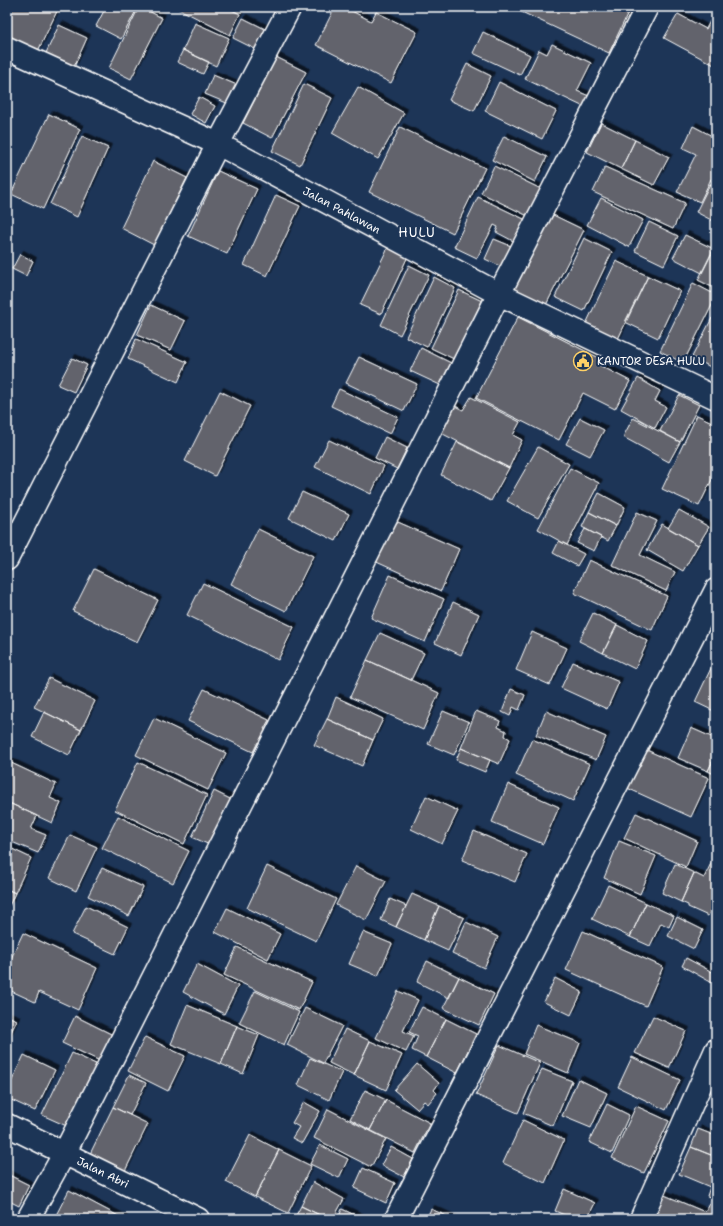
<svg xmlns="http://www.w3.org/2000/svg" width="723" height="1226" viewBox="0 0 723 1226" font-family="'Shantell Sans',sans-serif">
<defs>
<filter id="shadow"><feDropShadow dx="3.5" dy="-3.5" stdDeviation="0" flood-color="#0009"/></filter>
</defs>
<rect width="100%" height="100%" fill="#1d3557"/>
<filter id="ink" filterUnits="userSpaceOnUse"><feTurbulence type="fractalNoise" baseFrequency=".025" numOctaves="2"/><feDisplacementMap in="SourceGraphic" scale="8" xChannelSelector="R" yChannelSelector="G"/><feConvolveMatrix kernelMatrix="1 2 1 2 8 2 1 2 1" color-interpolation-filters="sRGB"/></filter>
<g filter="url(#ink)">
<path fill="#62646c" stroke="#fff" filter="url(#shadow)" d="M7,7H59L38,51L7,37Z
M106,7H138L121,39L96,26Z
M139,7H141L162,18L131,79L109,68Z
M175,7H226L240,14L230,35Z
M335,7H344L371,21L376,12L417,32L391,83L316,45Z
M511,7H631L609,53Z
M678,14L706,29L710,21L716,24V66L664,38Z
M243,18L267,30L257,50L233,38Z
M195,23L229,38L216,66L183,50Z
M59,25L87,38L74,67L46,53Z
M483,32L530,55L520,75L473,53Z
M552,44L591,63L577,91L589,96L584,107L525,79L539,50L547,54Z
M183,50L209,62L203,74L177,62Z
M276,57L306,72L272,138L243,123Z
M467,64L491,76L474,111L449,100Z
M213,75L237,85L229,104L205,94Z
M499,82L556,111L542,139L485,111Z
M304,84L332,98L300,165L272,151Z
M358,87L404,113L378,159L332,133Z
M199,97L215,106L206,123L190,114Z
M49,114L80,129L43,209L11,194Z
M601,123L635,140L621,169L587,152Z
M693,126L716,138V182L711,179L700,202L677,192L696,154L683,148Z
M400,127L485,168L453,233L369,192Z
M82,136L108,148L77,217L50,204Z
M504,136L547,157L535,182L492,160Z
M635,140L669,157L654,185L621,169Z
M153,161L187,178L154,245L121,228Z
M494,166L541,189L528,216L481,193Z
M605,167L685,203L673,229L593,192Z
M218,171L257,189L227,254L188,236Z
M710,184L716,187L715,222L696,212Z
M276,195L300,206L267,276L244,265Z
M478,197L526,220L515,242L496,232L498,227L494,225L477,258L454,247Z
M601,198L643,220L629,247L587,225Z
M549,213L584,230L546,305L512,288Z
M649,222L678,236L664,265L635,251Z
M685,235L714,249L702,273L673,258Z
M584,238L612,252L584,311L555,297Z
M494,239L511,246L502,267L485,259Z
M716,244V289L698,280Z
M389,245L409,254L381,314L360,305Z
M20,254L33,261L26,276L12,269Z
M616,261L648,276L617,341L585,326Z
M409,265L429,275L400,335L381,325Z
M648,276L680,291L658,338L625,322Z
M434,277L455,288L427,347L406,337Z
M693,283L716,295V297L683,363L660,351Z
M459,290L482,301L454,359L431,348Z
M151,305L185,321L171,350L137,335Z
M518,317L601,359L597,364L630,381L615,409L583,393L559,440L476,398Z
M712,318L716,320V370L692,357Z
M136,339L187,362L178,382L128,359Z
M421,348L451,363L440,385L410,371Z
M359,357L417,384L404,411L346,383Z
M72,358L87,365L74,392L58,385Z
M638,378L660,391L655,401L666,407L655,428L621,409Z
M339,389L398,417L390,434L331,406Z
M220,391L250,406L215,476L185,461Z
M679,395L699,405L680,442L660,431Z
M471,397L520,422L513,435L522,440L509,468L441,433L455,406L463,410Z
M697,415L716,424V471L699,506L662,489Z
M580,418L604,430L590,456L566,444Z
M633,418L680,442L669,462L623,437Z
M385,437L407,448L397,469L375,458Z
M329,440L384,466L371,494L315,467Z
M457,442L509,468L491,501L441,475Z
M538,447L569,464L538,518L507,501Z
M570,468L599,483L567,545L538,529Z
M302,492L349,514L336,541L289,518Z
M599,493L625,507L616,526L589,512Z
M679,510L709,527L698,545L668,528Z
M589,512L616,526L608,541L582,527Z
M637,512L657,521L640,555L675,572L666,591L612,565Z
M391,519L459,549L441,591L372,560Z
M662,524L698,545L683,571L647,550Z
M258,529L313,556L286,611L231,584Z
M585,529L601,537L594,551L577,543Z
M559,541L584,554L577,566L553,553Z
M589,560L667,596L652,630L574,593Z
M94,569L158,600L137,642L73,611Z
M390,575L444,599L425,642L371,618Z
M203,583L294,627L278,660L187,615Z
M453,602L479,614L461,655L435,643Z
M593,613L617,625L603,653L579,641Z
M617,625L648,641L635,669L603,653Z
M532,632L567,648L550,685L516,670Z
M380,633L424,653L411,680L367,660Z
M367,660L439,693L423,730L350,697Z
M573,662L619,682L607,709L561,688Z
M713,664L716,666V712L695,702Z
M49,678L95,701L81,730L34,707Z
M204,689L269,720L264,729L270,732L264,745L258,742L253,752L188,721Z
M511,689L525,695L519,710L513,707L510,716L502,712Z
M336,697L383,719L373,740L327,719Z
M443,711L469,722L454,755L428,744Z
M476,711L500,721L498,727L506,731L505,736L510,739L499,764L461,748Z
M546,711L606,737L596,760L536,735Z
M44,712L81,730L69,755L32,737Z
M154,718L226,753L208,790L136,755Z
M327,719L373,740L362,766L314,745Z
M691,728L716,739V754L708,771L678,758Z
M532,739L590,764L573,801L516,775Z
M461,748L490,760L485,772L456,760Z
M642,748L709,778L691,817L625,787Z
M716,754V775L708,771Z
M7,761L56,784L50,798L61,803L52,823L7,802Z
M138,762L207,795L184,844L115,810Z
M508,784L559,807L543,844L492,822Z
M214,791L234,801L212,846L192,837Z
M426,796L458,811L442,844L411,829Z
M7,802L37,816L31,829L46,835L38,853L7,840Z
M636,813L697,841L686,867L624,838Z
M118,816L189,851L173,883L102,848Z
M474,831L527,854L515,882L462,860Z
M70,835L97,847L76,891L49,878Z
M619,841L656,856L640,894L604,878Z
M8,847L31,858L15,893L7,889Z
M713,859L716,861V899L708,916L688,907V905L681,902L694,873L704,878Z
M675,864L694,873L681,902L662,893Z
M267,866L336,899L316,941L247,908Z
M356,866L386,881L366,920L336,905Z
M102,868L143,887L129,916L88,896Z
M608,885L646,903L630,937L592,919Z
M7,889L15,893L9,906L7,905Z
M412,894L439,906L424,940L396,927Z
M390,899L406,906L396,927L381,920Z
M646,903L674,916L669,927L661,923L650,946L630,937Z
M86,906L128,927L115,954L72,934Z
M439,906L464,918L448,951L424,940Z
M227,908L280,934L268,959L215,932Z
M677,917L703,930L694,949L668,936Z
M466,922L498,937L484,968L452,953Z
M583,931L663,967L646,1006L566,970Z
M363,932L392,944L378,976L349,964Z
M23,933L97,968L78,1010L39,992L35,1002L7,989V967Z
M237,947L312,982L299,1010L224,975Z
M686,958L716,974V985L682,966Z
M427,961L459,977L449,998L417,982Z
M197,964L238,986L224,1014L183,992Z
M459,977L494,994L479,1025L443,1008Z
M555,978L582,992L571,1015L544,1002Z
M255,991L299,1012L284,1045L239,1023Z
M398,991L418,1000L403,1031L414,1036L406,1052L376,1038Z
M187,1005L237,1026L221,1064L171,1044Z
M422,1007L446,1019L426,1057L412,1050L418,1036L409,1032Z
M305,1008L342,1026L323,1063L287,1045Z
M7,1016L17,1020L7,1040Z
M75,1016L113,1035L100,1061L62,1043Z
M653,1016L686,1031L669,1068L635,1053Z
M446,1019L476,1034L457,1073L426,1057Z
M536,1025L580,1043L568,1073L524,1054Z
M237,1026L259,1035L243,1074L221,1064Z
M345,1029L370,1041L354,1075L329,1063Z
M145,1037L185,1056L168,1091L128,1071Z
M370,1041L402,1055L386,1090L354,1075Z
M499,1045L540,1063L518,1113L476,1095Z
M72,1053L100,1066L71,1128L42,1115Z
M24,1055L55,1070L35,1111L7,1098V1091Z
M632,1057L680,1080L666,1110L618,1087Z
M310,1058L342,1072L329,1100L298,1085Z
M417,1064L439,1083L434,1090L437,1093L428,1104L424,1101L417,1109L394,1090Z
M542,1069L572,1081L553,1126L523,1113Z
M129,1075L146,1083L130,1115L113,1107Z
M578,1079L607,1093L591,1128L562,1116Z
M365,1090L386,1100L370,1130L350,1119Z
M386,1100L430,1123L415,1153L370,1130Z
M304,1102L320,1111L302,1143L292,1138L299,1127L292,1123Z
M607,1104L629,1115L612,1153L589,1142Z
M636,1106L669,1121L644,1173L612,1158Z
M113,1107L148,1124L124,1173L89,1156Z
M328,1109L386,1139L371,1167L314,1138Z
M523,1120L564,1140L545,1183L503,1163Z
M698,1129L716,1136V1157L691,1147Z
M250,1135L279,1150L255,1197L226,1182Z
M320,1145L348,1159L339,1178L310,1164Z
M391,1147L413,1159L404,1177L381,1165Z
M691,1147L716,1157V1199L707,1196L710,1187L679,1174Z
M279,1150L311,1166L288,1213L255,1197Z
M363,1168L395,1183L386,1203L354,1188Z
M7,1174L29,1185L19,1206L7,1200Z
M313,1182L344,1199L333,1219H328L301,1206Z
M564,1189L595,1203L587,1219H574L555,1211Z
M69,1190L124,1219H54Z
M657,1192L705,1212L710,1201L716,1203V1219H666L649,1212Z
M301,1206L328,1219H294Z
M342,1209L363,1219H338Z
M431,1209L453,1219H426Z"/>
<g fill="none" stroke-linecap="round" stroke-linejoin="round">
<defs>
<g id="minor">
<path id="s1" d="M7,48L218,144L499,294L716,398"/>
<path d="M7,559L218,144L290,7"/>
<path id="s2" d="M7,1125L198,1219"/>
<path d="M28,1219L64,1154L499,294L647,7"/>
<path d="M396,1219L716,590"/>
<path d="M641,1219L716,1050"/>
</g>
</defs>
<use href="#minor" stroke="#fff" stroke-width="25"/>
<use href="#minor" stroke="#1d3557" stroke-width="22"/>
</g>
</g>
<defs>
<symbol id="civic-ring" viewBox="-11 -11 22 22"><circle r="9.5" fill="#1d3557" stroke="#ffd166" stroke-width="1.5"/><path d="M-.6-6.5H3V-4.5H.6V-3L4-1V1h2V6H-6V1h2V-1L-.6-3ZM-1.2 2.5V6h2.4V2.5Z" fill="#ffd166"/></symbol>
</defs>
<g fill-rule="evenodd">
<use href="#civic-ring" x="572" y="350" width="22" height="22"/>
</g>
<g text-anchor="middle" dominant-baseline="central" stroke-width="4" stroke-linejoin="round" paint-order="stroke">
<g font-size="11" fill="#fff" stroke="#1d3557">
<text stroke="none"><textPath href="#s1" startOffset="372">Jalan Pahlawan</textPath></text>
<text stroke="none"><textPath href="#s2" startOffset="107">Jalan Abri</textPath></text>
</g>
<g font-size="11" fill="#fff" stroke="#1d3557" text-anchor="start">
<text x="597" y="361">KANTOR DESA HULU</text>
</g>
<g font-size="13" letter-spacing="1" fill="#fff" stroke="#1d3557">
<text x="417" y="232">HULU</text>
</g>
</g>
<rect width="723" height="1226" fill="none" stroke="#1d3557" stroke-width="24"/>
<rect x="12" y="12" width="699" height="1202" fill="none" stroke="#fff" stroke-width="1.5" filter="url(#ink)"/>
</svg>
